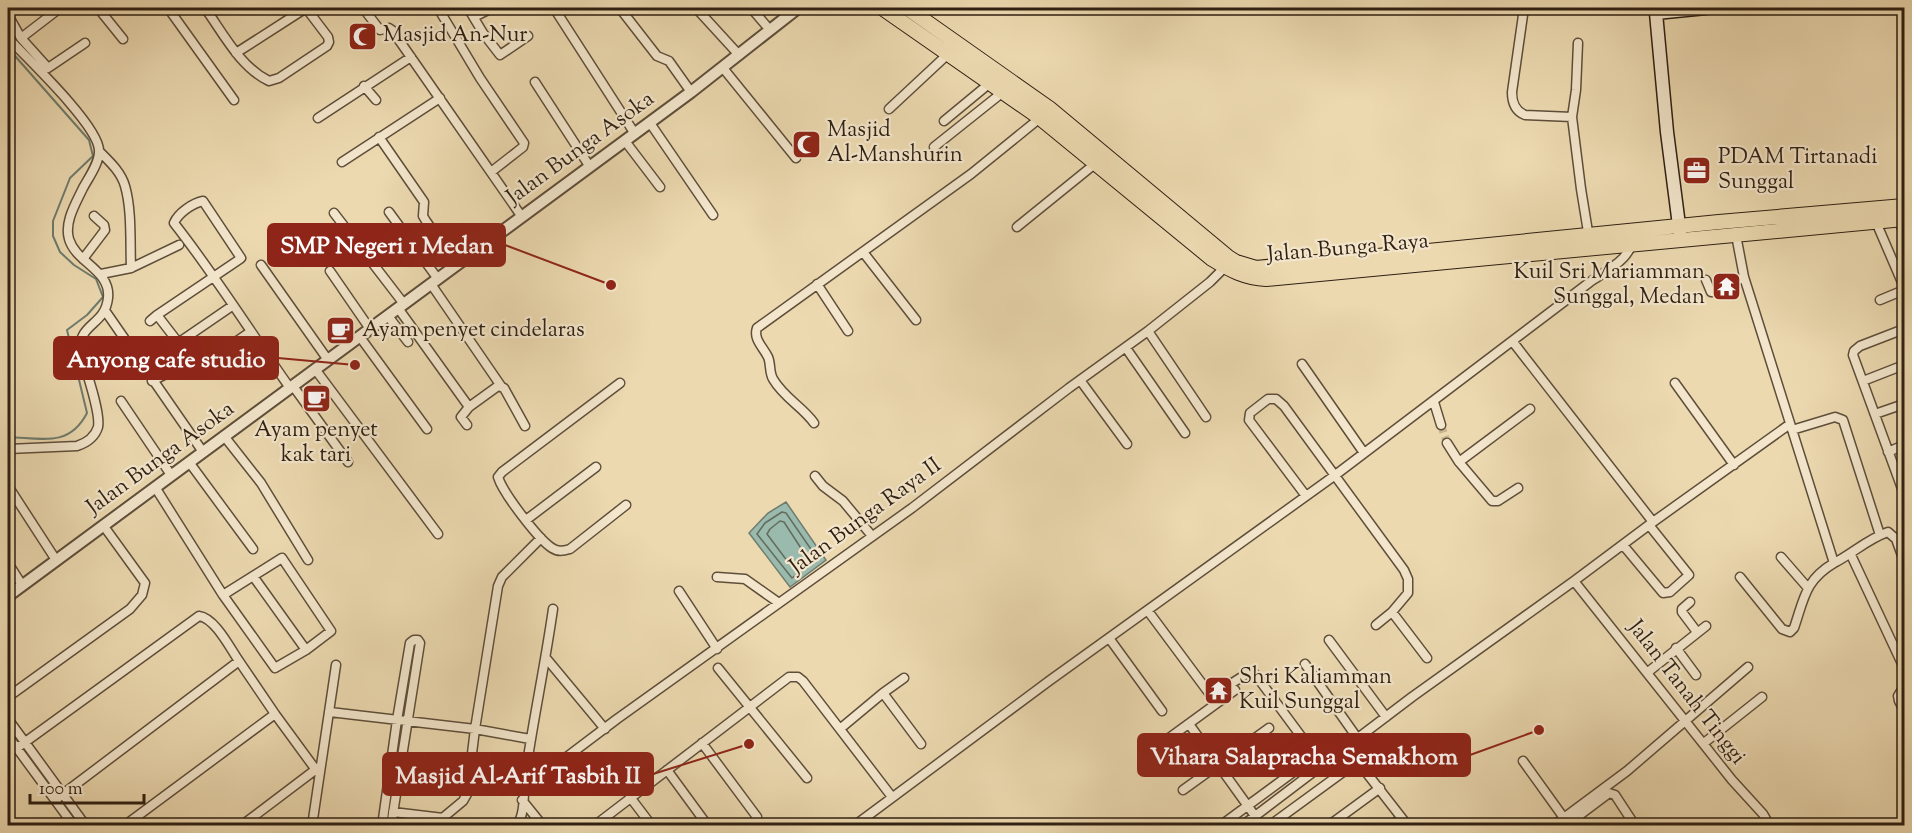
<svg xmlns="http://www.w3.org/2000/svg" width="1912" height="833" viewBox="0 0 1912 833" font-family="'Sorts Mill Goudy',serif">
<rect width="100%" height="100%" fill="#ecd9b0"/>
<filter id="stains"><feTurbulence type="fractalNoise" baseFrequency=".00333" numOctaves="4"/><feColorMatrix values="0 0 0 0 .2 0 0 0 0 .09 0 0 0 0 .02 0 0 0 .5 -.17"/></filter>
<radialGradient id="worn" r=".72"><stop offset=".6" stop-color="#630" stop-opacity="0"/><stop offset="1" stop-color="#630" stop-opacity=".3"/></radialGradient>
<path fill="#99baac" stroke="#6e7c6e" stroke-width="1.5" d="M786,502L826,560L790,587L749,533L768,513Z"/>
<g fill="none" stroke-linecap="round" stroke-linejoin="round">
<path stroke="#646c5f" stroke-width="1.5" d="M782,512L786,513L817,558L792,578L757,534L765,523Z
M780,521L784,522L806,556L805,559L794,567L791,566L767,534L770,529Z"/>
<path stroke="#6e7c6e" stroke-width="2" d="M8,48L89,140L93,156L70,178L53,221V236L60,252L74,265L96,279L103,297L87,315L67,330L87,413C69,448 41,438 8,437"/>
<path stroke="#c6b490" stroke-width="8" stroke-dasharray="8 4" stroke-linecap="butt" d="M1441,425L1447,443"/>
<defs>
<path id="minor" d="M98,8L123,39
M168,8L234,100
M205,8C223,33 240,67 269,81L279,78L327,46L329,42L328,37L306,8
M363,8L380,30L389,28L392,30L522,217
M438,8L480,78L524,143L523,147L491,172
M468,8L483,33L500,55L528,36
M554,8L635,134
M696,8L739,55
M751,8L770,30
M1524,8L1512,92C1512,103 1515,111 1525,115L1572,117L1581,189L1589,238
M622,11L657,56L669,61L691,92
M8,15L21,38L48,68L85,43
M474,17L492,8
M8,38C27,58 98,125 99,150C100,162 89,177 83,188C76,203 64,222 69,239C76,263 111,270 108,298C105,326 79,322 80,351C85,368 101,412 98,427C95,437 86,443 77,446L8,449
M21,38L60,8
M236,53L306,8
M723,68L796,158
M535,82L590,167
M364,86L376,100
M889,109L948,54
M1572,117L1576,90L1578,43
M318,118L411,57
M944,121L990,83
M650,123L713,215
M379,137L424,202L423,216L426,221L457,265
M625,141L660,187
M934,147L1003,92
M100,152C110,162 121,172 125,186C132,210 130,243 131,268
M342,162L440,98
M389,212L438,279
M334,213L404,304
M1899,219L1904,235
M1876,222L1904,287
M1017,227L1096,163
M1736,235L1744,277L1834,563C1852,554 1869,538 1888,532L1896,539L1904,561
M863,252L916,320
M83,259L105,230L104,225L94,216
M261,265L328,360
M330,271L370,329
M101,274L131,268L179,245
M1706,280L1711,292H1715L1744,277
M431,284L501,386
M817,284L848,331
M1880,300L1904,290
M398,308L469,407L498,386L504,388L525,426
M106,312L203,452
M157,315L198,368L250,332
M388,316L408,342
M150,321L157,315L240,259L241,258L203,201C193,203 178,213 174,223C215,275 251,333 290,388
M1904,329L1860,346L1854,351L1853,355L1904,494
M1148,331L1206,417
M360,337L427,429
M1513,342L1653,522
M178,343L232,306
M1126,348L1185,433
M1302,364L1364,453
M315,369L438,534
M1080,380L1127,444
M152,381L184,365
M1863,381L1904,365
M620,383L502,472L498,477C503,493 538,539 552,548C558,552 563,551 570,549L626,505
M1675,383L1734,465
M293,386L348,462
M121,401L171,475
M1434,402L1441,425
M1875,414L1904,404
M814,423C803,407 784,398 773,379C769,372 771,364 768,357C763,347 753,339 757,328L971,174L1040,118
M467,425L461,417L469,407
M1792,430L1835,417L1843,420L1880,535
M224,436L261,483L308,560
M1447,443L1459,462L1492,501H1498L1518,488
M1888,452L1904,445
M189,462L253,549
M1459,462L1530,409
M815,476L823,486L843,501L872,536
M8,486L56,560
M155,487L223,595L275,668L306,650L331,631L282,558L223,595
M1306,496L1249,420L1250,413L1268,399H1276L1284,406L1404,570L1408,579V593L1392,612L1376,625
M526,520L596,467
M1623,545L1663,593L1670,592L1689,575L1649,525
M1851,555L1904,668
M1781,557L1808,588
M8,563L22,585
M253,576L306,650
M717,577L745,579L779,603
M1740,577L1782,629L1790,632L1794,628C1804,599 1805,580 1834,563
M1574,581L1732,780L1763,814L1770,826
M679,591L717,649
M1690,602L1682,609V612L1697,632
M1148,611L1209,693L1215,694L1248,673L1255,674L1323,766
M1392,612L1427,658
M1109,638L1162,711
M1329,640L1386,717
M1676,648L1696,675
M546,658L605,729
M1305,664L1358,739
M718,668L807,778
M1648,672L1706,626
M1904,686L1898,696L1899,701L1904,710
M883,693L904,678
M8,697L130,609L142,595L145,583L103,525
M330,712L475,729L530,739
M8,719L86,826
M1189,724L1255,816
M841,728L883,693L921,744
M8,736L74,826
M702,743L757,817
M1704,743L1762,697
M17,748L199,616C215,618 230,648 239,661
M1154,749L1235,690
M1523,761L1564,818
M667,770L708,826
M523,790L617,719L912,508L1069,388L1148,331L1210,282L1225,267
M1183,790L1269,728
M630,797L652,826
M55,800L239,661L275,714
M522,800L543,826
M393,812L443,818
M124,826L275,714L316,770
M241,826L319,767
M312,826L336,665
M382,826L397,720L410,643L414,640H418L420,643L391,826
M433,826L463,801L467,794L475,729L498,586L502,577L541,538
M516,826C526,815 523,791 525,777C533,721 545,665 553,609
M594,826L789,677H798L803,681L892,797
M854,826L1049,681L1334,476L1590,282C1614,266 1630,260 1637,230
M1220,826L1296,770
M1242,826L1412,697L1574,581L1653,522L1790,424
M1269,826L1354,764L1362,767L1408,826
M1328,826L1380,788
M1391,826L1401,818
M1553,826L1627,771L1748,667
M1565,826L1609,793L1615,795L1634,824"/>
<path id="tertiary" d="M8,596L691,92L798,8"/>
<path id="secondary" d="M1680,233L1667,132L1656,13L1706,8"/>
<path id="primary" d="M882,8L1040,118L1212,259C1230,270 1245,278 1266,279L1904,219
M907,8L1049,108L1228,257L1236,262L1256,268L1719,222L1904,206"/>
</defs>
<use href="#minor" stroke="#5e4e3a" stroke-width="11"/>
<use href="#tertiary" stroke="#5e4e3a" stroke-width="14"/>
<use href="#secondary" stroke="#2e1f12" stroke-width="15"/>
<use href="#primary" stroke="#2e1f12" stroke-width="16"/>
<use href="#minor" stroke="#f3e6cc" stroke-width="8"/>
<use href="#tertiary" stroke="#f3e6cc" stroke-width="10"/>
<use href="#secondary" stroke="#f3e6cc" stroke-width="12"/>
<use href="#primary" stroke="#ecd9b0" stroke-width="14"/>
</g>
<defs>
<symbol id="mosque-square" viewBox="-11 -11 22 22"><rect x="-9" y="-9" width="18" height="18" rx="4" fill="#8f2418" stroke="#f3e6cc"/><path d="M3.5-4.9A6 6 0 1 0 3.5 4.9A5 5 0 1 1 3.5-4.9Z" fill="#fff"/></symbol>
<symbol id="office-square" viewBox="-11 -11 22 22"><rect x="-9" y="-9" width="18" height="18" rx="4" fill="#8f2418" stroke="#f3e6cc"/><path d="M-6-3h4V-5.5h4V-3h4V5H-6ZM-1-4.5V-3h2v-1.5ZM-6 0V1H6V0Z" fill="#fff"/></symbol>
<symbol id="temple-square" viewBox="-11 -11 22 22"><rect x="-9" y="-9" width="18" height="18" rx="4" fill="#8f2418" stroke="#f3e6cc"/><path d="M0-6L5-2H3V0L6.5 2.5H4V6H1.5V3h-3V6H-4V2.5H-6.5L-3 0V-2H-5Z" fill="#fff"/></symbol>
<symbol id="cafe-square" viewBox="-11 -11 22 22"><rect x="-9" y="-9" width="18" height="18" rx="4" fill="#8f2418" stroke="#f3e6cc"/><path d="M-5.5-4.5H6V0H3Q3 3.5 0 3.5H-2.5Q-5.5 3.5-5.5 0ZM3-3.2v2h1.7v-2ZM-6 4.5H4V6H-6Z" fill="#fff"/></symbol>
</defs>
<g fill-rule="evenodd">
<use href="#mosque-square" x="346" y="20" width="33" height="33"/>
<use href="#mosque-square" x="790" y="128" width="33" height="33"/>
<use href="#office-square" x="1680" y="154" width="33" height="33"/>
<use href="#temple-square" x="1710" y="270" width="33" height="33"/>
<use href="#cafe-square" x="324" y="314" width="33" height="33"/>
<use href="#cafe-square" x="300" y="382" width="33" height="33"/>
<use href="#temple-square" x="1202" y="674" width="33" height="33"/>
</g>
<g text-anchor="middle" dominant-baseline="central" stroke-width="4.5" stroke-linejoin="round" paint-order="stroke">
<g font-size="22" fill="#2e1f12" stroke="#f3e6cc" text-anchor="start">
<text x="383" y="36">Masjid An-Nur</text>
<text x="827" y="131">Masjid<tspan x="827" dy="25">Al-Manshurin</tspan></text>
<text x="1718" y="158">PDAM Tirtanadi<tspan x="1718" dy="25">Sunggal</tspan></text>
<text x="1705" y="273" text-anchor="end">Kuil Sri Mariamman<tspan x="1705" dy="25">Sunggal, Medan</tspan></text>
<text x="362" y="331">Ayam penyet cindelaras</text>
<text x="316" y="431" text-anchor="middle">Ayam penyet<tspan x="316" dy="25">kak tari</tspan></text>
<text x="1239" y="678">Shri Kaliamman<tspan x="1239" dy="25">Kuil Sunggal</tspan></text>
</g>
<g font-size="22" fill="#2e1f12" stroke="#f3e6cc">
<text transform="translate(581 149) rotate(-36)">Jalan Bunga Asoka</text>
<text transform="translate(1348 249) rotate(-5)">Jalan Bunga Raya</text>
<text transform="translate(161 459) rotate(-36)">Jalan Bunga Asoka</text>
<text transform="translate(866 517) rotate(-36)">Jalan Bunga Raya II</text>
<text transform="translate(1686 693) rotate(52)">Jalan Tanah Tinggi</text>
</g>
</g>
<path fill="none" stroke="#8f2418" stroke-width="2" d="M611 285L505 245M355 365L278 358M1539 730L1470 755M749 744L653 774"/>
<g fill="#8f2418" stroke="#f3e6cc" stroke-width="2">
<circle cx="611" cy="285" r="6"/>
<circle cx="355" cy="365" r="6"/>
<circle cx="1539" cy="730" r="6"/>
<circle cx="749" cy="744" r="6"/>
</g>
<g fill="#8f2418" stroke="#8f2418" stroke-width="2">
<rect x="268" y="224" width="237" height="42" rx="6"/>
<rect x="54" y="337" width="224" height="42" rx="6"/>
<rect x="1138" y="734" width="332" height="42" rx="6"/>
<rect x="383" y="753" width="270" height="42" rx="6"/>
</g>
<g font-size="24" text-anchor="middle" font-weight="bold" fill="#fff">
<text x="387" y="253">SMP Negeri 1 Medan</text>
<text x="166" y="367">Anyong cafe studio</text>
<text x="1304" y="764">Vihara Salapracha Semakhom</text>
<text x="518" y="783">Masjid Al-Arif Tasbih II</text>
</g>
<rect width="1912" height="833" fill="none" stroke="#ecd9b0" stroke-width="30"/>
<rect x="9" y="9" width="1894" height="815" fill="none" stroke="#2e1f12" stroke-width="3"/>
<rect x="15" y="15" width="1882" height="803" fill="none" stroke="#2e1f12" stroke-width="1.5"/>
<path d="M30 794v9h114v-9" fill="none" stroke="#2e1f12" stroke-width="3"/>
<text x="39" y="794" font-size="18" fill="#2e1f12" stroke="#f3e6cc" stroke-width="4.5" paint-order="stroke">100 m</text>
<rect width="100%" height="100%" filter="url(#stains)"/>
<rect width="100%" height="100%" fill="url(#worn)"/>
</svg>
